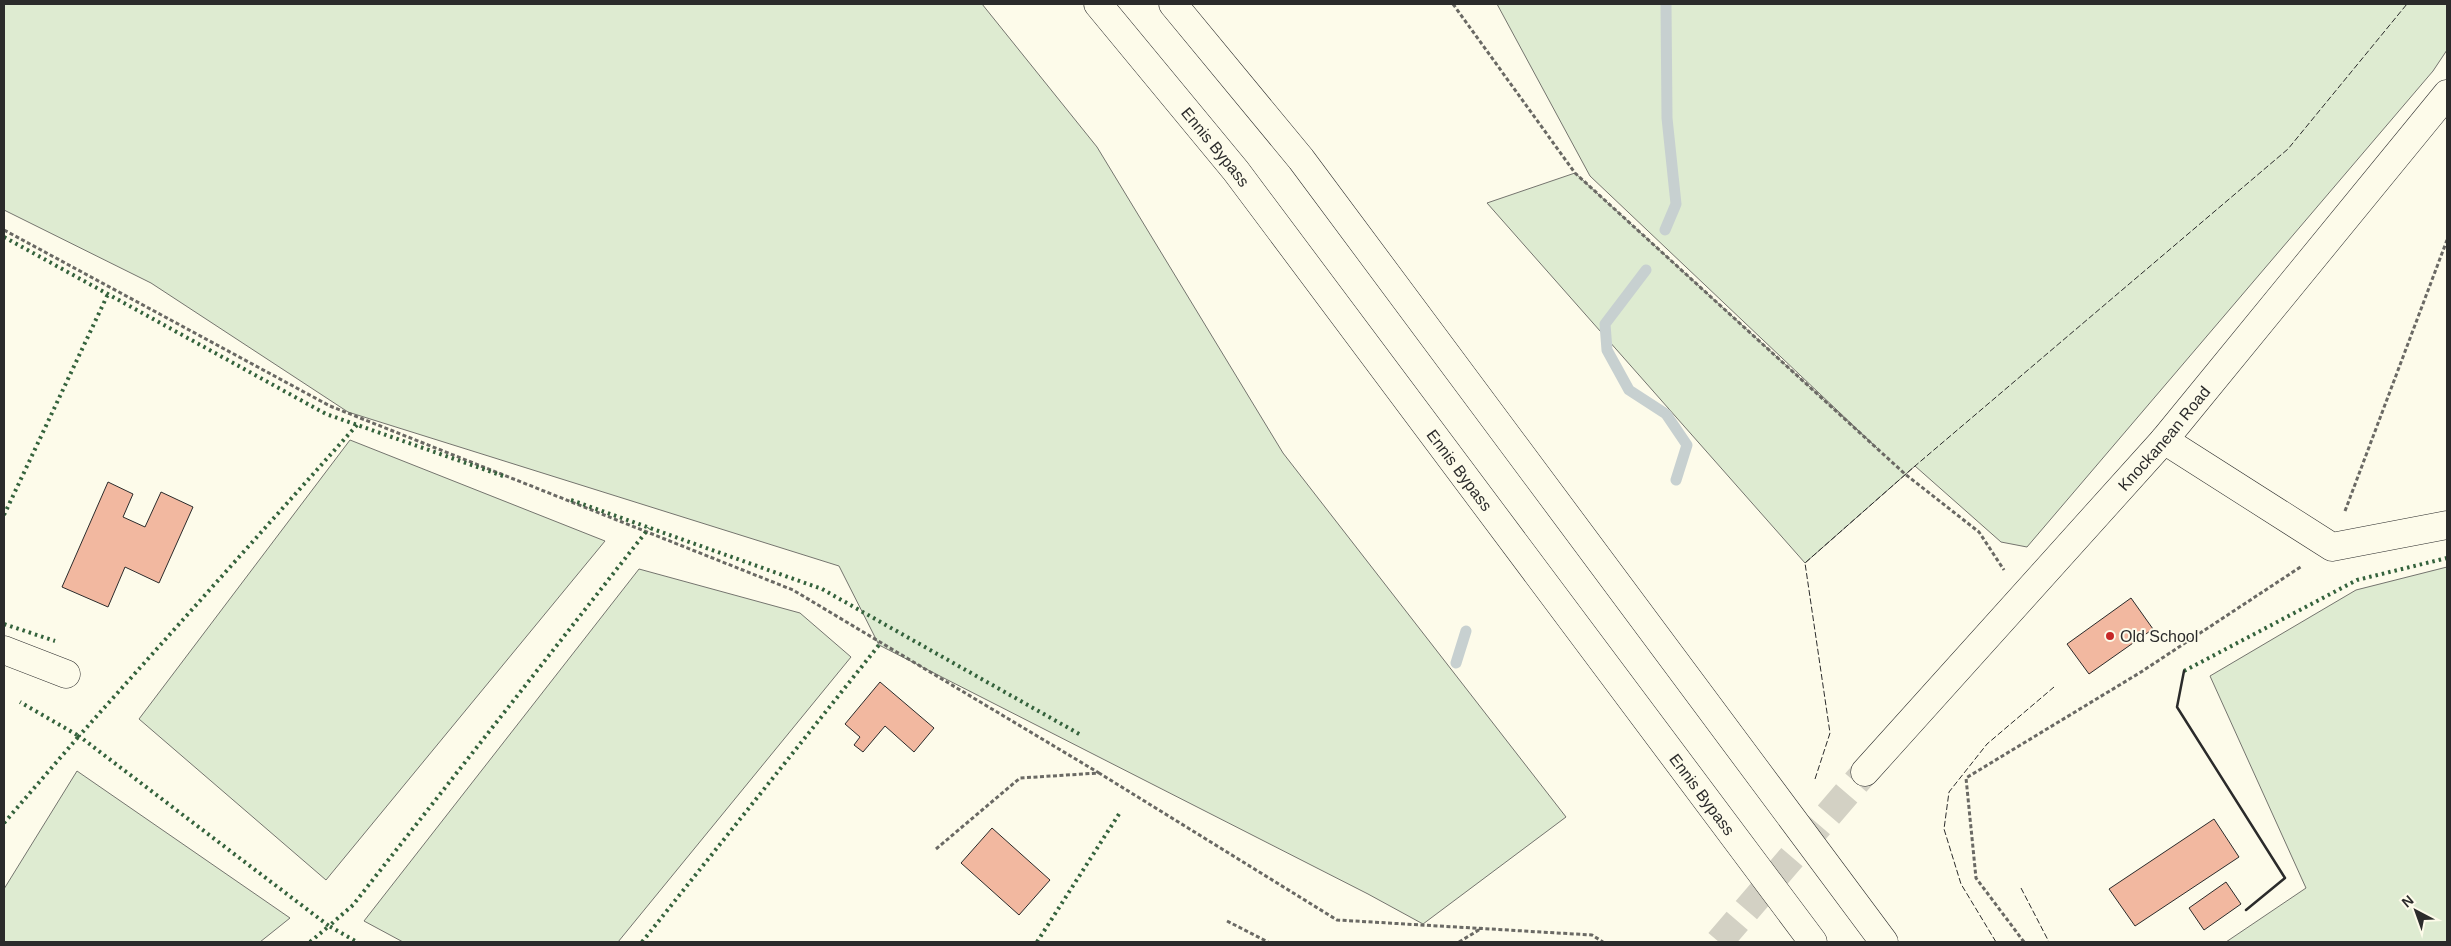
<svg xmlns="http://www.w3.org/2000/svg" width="2451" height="946" viewBox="0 0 2451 946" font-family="Arial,sans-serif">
<rect width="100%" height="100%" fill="#fdfbea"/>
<path fill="#deebd1" stroke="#74746e" d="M4,4H982L1097,147L1283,453L1566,817L1423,924L1368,894L879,645L839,566L348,412L151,283L4,210Z
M1497,4H2447V50L2433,71L2027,547L2001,542L1915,466L1805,563L1487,203L1575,173L1877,448L1590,176Z
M350,440L605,541L326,880L139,719Z
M2447,567V942H2226L2306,888L2210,676L2356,590Z
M639,569L800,613L851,657L618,942H403L364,921Z
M77,771L290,918L260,942H4V889Z"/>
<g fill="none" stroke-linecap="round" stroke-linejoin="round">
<path stroke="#c7d0d0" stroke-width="11" d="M1665,230L1676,204L1667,118L1666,4
M1646,270L1605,324L1607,350L1629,390L1666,414L1687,445L1676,480
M1456,663L1466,631"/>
</g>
<path fill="#f2b8a0" stroke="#2b2b2b" d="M108,482L133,494L123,517L145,527L161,492L193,507L159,583L125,567L108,607L62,587Z
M2131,598L2153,629L2089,674L2067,644Z
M880,682L934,728L914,752L885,726L863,752L854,745L860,737L845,724Z
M2214,819L2239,857L2135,926L2109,889Z
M992,828L1050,880L1019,915L961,863Z
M2226,882L2241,904L2204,930L2189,908Z"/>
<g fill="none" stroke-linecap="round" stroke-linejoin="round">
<path stroke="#d3d1c4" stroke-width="28" stroke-dasharray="28 14" stroke-linecap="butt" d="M1719,942L1865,772"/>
<defs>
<g id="minor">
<path d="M2164,440L2332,547L2447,525"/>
<path d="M4,650L66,674"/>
<path id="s1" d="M1865,772L2164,440L2447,94"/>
</g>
<g id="highway">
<path id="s2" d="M1098,4L1236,171L1813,942"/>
<path d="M1173,4L1301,159L1884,942"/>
</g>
</defs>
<use href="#minor" stroke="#2b2b2b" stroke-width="29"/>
<use href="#highway" stroke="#2b2b2b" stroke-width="29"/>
<path stroke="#6a6964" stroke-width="3" stroke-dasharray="4 2.5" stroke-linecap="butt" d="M1453,4L1575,173L1905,474L1979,532L2004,570
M4,230L330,406L793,590L1099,773
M2345,511L2447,240
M936,849L1020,778L1099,773L1337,920L1592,935L1603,942
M1227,921L1268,942
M1459,942L1482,928
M2024,942L1976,878L1966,778L2141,672L2302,566"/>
<use href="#minor" stroke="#fdfbea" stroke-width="28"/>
<use href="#highway" stroke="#fdfbea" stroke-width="28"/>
<path stroke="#34623c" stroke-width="4" stroke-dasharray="2.5 4" stroke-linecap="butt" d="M4,237L326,414L503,476
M357,425L79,736L329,926L353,905L649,528
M571,500L822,589L1081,735
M4,515L108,294
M4,624L55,641
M2184,671L2357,580L2447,558
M4,823L79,736L20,702
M310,942L329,926L357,942
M642,942L879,645
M1037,942L1119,814"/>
<path stroke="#2b2b2b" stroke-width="1" stroke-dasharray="6 2.5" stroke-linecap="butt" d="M1815,779L1830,733L1805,563L1915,466L2288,149L2407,4
M2021,888L2049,942
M1996,942L1961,884L1944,829L1949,792L1987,744L2054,687"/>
<path stroke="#2b2b2b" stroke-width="2.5" d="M2184,671L2177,707L2285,878L2246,910"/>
</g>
<circle fill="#c62828" stroke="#fdfbea" stroke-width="2" cx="2110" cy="636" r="5"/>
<g text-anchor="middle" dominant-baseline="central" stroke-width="4" stroke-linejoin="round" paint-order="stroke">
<g font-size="16" fill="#2b2b2b" stroke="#fdfbea">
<text stroke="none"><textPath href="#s2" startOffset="185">Ennis Bypass</textPath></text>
<text stroke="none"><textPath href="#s1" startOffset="448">Knockanean Road</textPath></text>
<text stroke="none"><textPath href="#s2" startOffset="590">Ennis Bypass</textPath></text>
<text stroke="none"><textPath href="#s2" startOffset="995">Ennis Bypass</textPath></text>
</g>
<g font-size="16" fill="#2b2b2b" stroke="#fdfbea" text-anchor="start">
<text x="2120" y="636">Old School</text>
</g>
</g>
<rect width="2451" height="946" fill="none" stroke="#2b2b2b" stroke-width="10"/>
<g transform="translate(2416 911) rotate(319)" stroke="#fdfbea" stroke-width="4" paint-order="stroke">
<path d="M0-4L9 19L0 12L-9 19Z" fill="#2b2b2b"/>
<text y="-8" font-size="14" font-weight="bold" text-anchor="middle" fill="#2b2b2b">N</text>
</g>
</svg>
